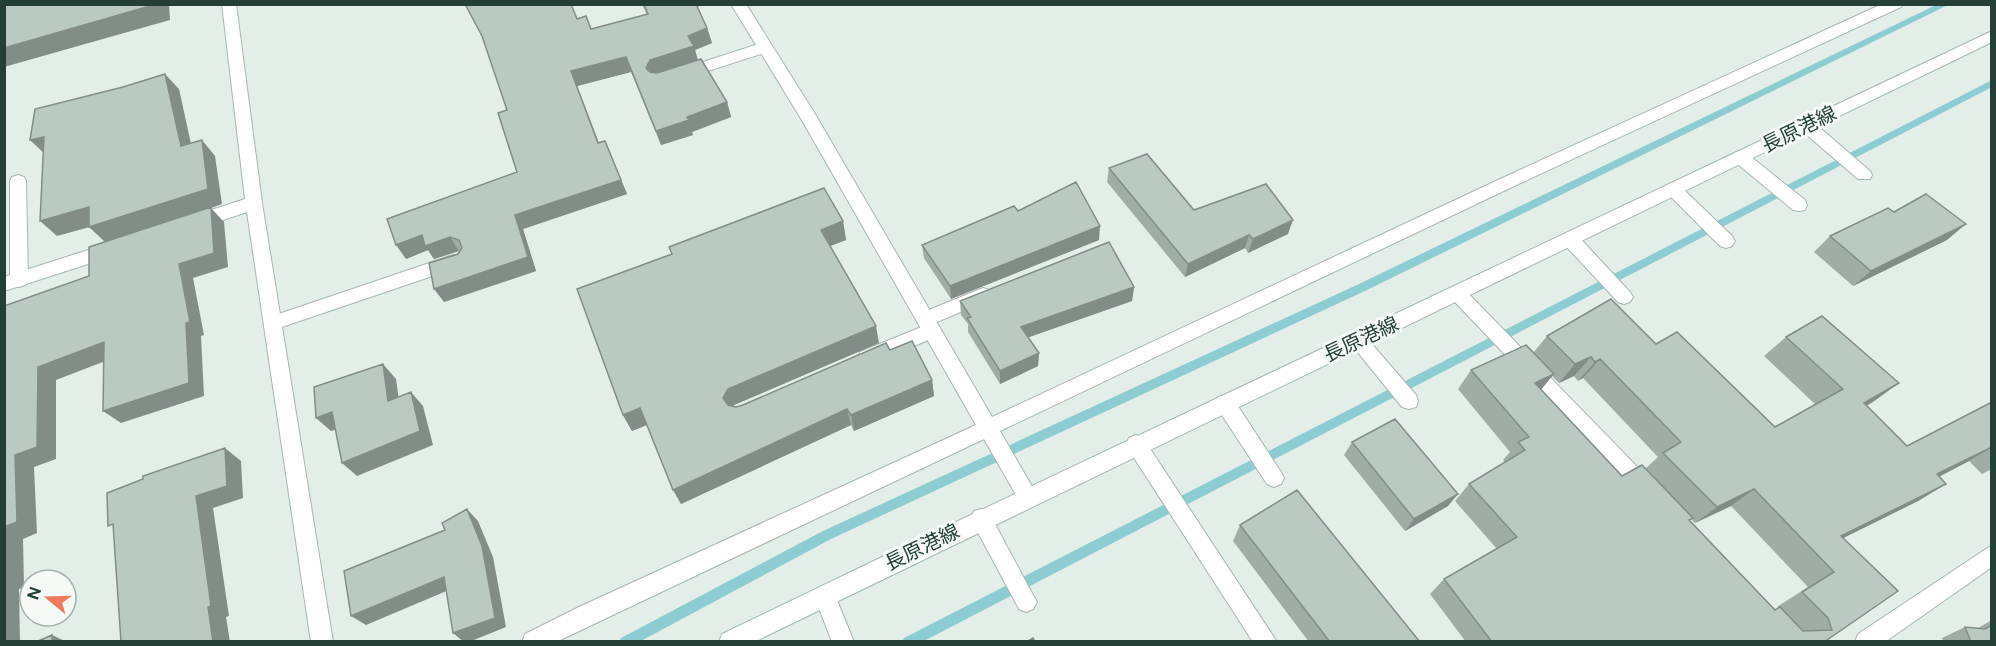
<svg xmlns="http://www.w3.org/2000/svg" width="1996" height="646" viewBox="0 0 1996 646" font-family="'Public Sans','Noto Sans JP',sans-serif">
<rect width="100%" height="100%" fill="#e4eee9"/>
<g fill="none" stroke-linecap="round" stroke-linejoin="round">
<path fill="#8dccd2" fill-rule="evenodd" d="M1938,4H1950L1367,290L831,539L639,642H619L621,638L823,531L1359,284Z
M1992,80V87L922,642H902L904,638Z"/>
<defs>
<path id="lane" d="M765,42L772,47L770,51L683,79L678,78L675,74L678,70Z
M1806,119L1812,121L1870,171L1872,175L1870,179H1858L1800,129L1798,125L1800,121Z
M1740,151L1746,153L1805,200L1807,205L1805,210L1799,211L1793,210L1734,161L1732,157L1734,153Z
M18,175L24,177L26,181L28,280L25,285L19,287L13,285L10,280V181L12,177Z
M1673,183L1679,185L1732,236L1735,241L1732,246L1726,248L1720,246L1667,193L1665,189L1667,185Z
M1570,232L1576,234L1630,292L1633,297L1630,302L1624,304L1618,302L1564,244L1561,239L1564,234Z
M453,255L459,257L462,262L459,267L273,330L267,328L264,323L267,318Z
M983,288L989,290L992,295L989,300L932,324L937,326L940,331L937,336L874,364L867,366L860,364L858,358L860,352L924,326L919,324L916,319L919,314Z
M1358,332L1364,335L1416,395L1418,401L1416,407L1409,409L1402,407L1352,345L1349,340L1352,335Z
M1225,395L1232,397L1281,472L1284,478L1281,484L1274,487L1267,484L1218,409L1216,403L1218,397Z
M981,509L988,511L1033,595L1037,602L1033,609L1026,612L1019,609L974,525L971,518L974,511Z
M825,585L832,588L854,642H832L814,595L818,588Z"/>
<path id="street" d="M222,4H236L262,203L333,642H311L247,212L196,229L190,227L188,222L190,217L245,199Z
M731,4H746L815,114L992,417L1498,180L1882,4H1903L1901,7L1510,188L1000,431L1034,490L1037,496L1034,502L1027,505L1020,502L984,439L556,642H522L525,634L579,607L976,425L803,122Z
M110,243L116,245L119,250L116,255L4,291V277Z
M1458,287L1464,289L1653,483L1656,489L1653,495L1646,498L1639,495L1452,299L1449,294L1452,289Z
M1136,435L1143,438L1277,642H1253L1129,450L1126,444L1129,438Z
M1992,545V567L1885,642H1855L1858,634Z"/>
<path id="secondary" d="M1992,31V42L754,642H719L722,634L880,558Z"/>
</defs>
<use href="#lane" stroke="#a7b6b0" stroke-width="2"/>
<use href="#street" stroke="#a7b6b0" stroke-width="2"/>
<use href="#secondary" stroke="#a3b9b0" stroke-width="2"/>
<use href="#lane" fill="#fff" fill-rule="evenodd"/>
<use href="#street" fill="#fff" fill-rule="evenodd"/>
<use href="#secondary" fill="#fff" fill-rule="evenodd"/>
</g>
<path fill="#a0ada7" fill-rule="evenodd" d="M642,4H696L707,28L712,43L695,50L698,60L727,102L731,117L692,132L693,135L661,145L631,72L577,86L599,143L605,141L627,194L523,229L536,271L444,302L458,254L459,251L434,259L428,250L406,259L517,172L507,110L577,19L591,29L647,15Z
M1109,168L1194,210L1288,234L1248,253L1245,248L1185,277L1107,182Z
M1018,211L1099,240L951,299L924,258L922,245Z
M1894,212L1947,240L1853,286L1814,252L1830,236Z
M843,221L846,240L830,246L879,343L734,405L733,407H736L743,405L890,350L932,380L934,396L854,431L851,425L681,504L647,425L632,431L623,415Z
M1134,287L1132,301L1028,337L1039,353L1038,366L1000,384L968,332V324L961,315L960,301Z
M1547,336L1656,344L1775,427L1815,404L1764,356L1786,337L1899,383L1866,406L1907,446L1992,402V469L1982,474L1969,461L1939,477L1946,484L1918,501L1843,538L1898,591L1824,642H1466L1430,594L1444,579L1497,549L1455,501L1469,484L1505,462L1503,460L1510,452L1458,389L1471,370L1533,353ZM1552,376L1559,383L1574,376L1578,381L1583,378L1658,457L1645,469L1622,476L1541,390ZM1731,506L1808,587L1777,607L1778,608L1775,610L1690,520L1691,519L1695,523Z
M1352,442L1448,506L1405,531L1344,455Z
M1240,525L1420,642H1309L1233,541Z
M1992,620V642H1943L1942,638L1965,627L1978,628Z"/>
<path fill="#828d88" d="M157,4H169L170,20L4,67V48Z
M707,28L712,43L695,50L698,61L651,82L646,68L650,60L688,36Z
M626,57L631,72L577,86L604,157L598,143L571,71Z
M165,74L179,89L195,162L181,146Z
M727,102L731,117L692,132L693,135L661,145L656,131L687,117Z
M44,137L47,156L30,140Z
M202,140L215,156L222,204L211,208L224,222L228,267L193,278L204,335L201,336L204,396L121,423L103,411L105,242L89,227L97,225L57,236L40,221Z
M605,141L627,194L523,229L536,271L444,302L434,289L515,215Z
M1293,220L1288,234L1248,253L1253,239Z
M843,221L846,240L825,248L821,230Z
M1966,224L1947,240L1853,286L1871,271Z
M1100,226L1099,240L951,299L950,286Z
M422,235L450,237L459,251L434,259L428,250L406,259L396,245Z
M1249,235L1245,248L1185,277L1188,264Z
M1134,287L1132,301L1021,340V327Z
M876,326L879,343L734,405L730,414L723,398L728,389Z
M104,342L121,355L56,380V459L34,467L37,533L23,539L24,587L19,589L20,642H4V527L15,455L38,367Z
M1039,353L1038,366L1000,384V371Z
M1591,357L1574,376L1559,383L1575,364Z
M1600,359L1583,378L1578,381L1595,362Z
M383,364L396,379L401,415L388,401Z
M1554,374L1538,393L1535,383Z
M932,380L934,396L854,431L851,415Z
M1899,383L1873,402L1839,422L1864,403Z
M411,392L423,406L433,445L357,476L342,463Z
M640,408L649,424L632,431L623,415Z
M847,409L851,425L681,504L673,490Z
M332,412L347,426L331,431L316,418Z
M1992,447L1969,461L1909,492L1937,474Z
M225,448L241,461L243,498L213,508L229,616L226,617L230,642H213L208,607L196,496Z
M1946,484L1918,501L1815,552L1841,536Z
M1754,489L1731,506L1695,523L1717,507Z
M1458,494L1448,506L1405,531L1414,519Z
M467,509L478,521L493,557L506,627L469,642H464L453,633Z
M444,577L456,587L366,625L351,616Z
M52,635L67,642H52Z"/>
<path fill="#bac9c2" stroke="#828d88" stroke-width="1.5" d="M4,4H157L4,48Z
M465,4H571L577,19L586,16L591,29L648,14L644,4H696L707,28L688,36L694,46L650,60L646,68L650,72L657,73L701,59L727,102L687,117L689,120L656,131L626,57L571,71L598,143L605,141L621,180L515,215L528,257L434,289L429,263L458,254L462,248L459,240L450,237L425,246L422,235L396,245L387,219L517,172L498,113L507,110L482,36Z
M165,74L181,146L202,140L208,189L89,227V207L40,221L44,137L30,140L35,109L123,87Z
M1147,154L1194,210L1266,184L1293,220L1253,239L1249,235L1188,264L1109,168Z
M1076,182L1100,226L950,286L922,245L1014,206L1018,211Z
M824,188L843,221L821,230L876,326L728,389L723,398L728,405L736,407L743,405L886,343L890,350L912,341L932,380L851,415L847,409L673,490L640,408L623,415L577,289L672,254L669,247Z
M1926,194L1966,224L1871,271L1830,236L1888,208L1894,212Z
M211,207L214,253L179,264L190,322L186,323L189,383L103,411L104,342L38,367L37,447L15,455L17,522L4,527V306L89,276V247Z
M1109,242L1134,287L1021,327L1039,353L1000,371L967,318L971,317L960,301Z
M1611,299L1656,344L1677,332L1775,427L1843,389L1786,337L1822,316L1899,383L1864,403L1907,446L1992,402V447L1937,474L1946,484L1841,536L1898,591L1824,642H1492L1444,579L1517,537L1469,484L1525,450L1518,442L1529,437L1471,370L1526,345L1554,374L1535,383L1622,476L1642,465L1693,518L1689,520L1775,610L1780,607L1803,631L1832,630L1828,618L1802,592L1834,572L1754,489L1717,507L1663,453L1681,442L1600,359L1595,362L1591,357L1575,364L1547,336Z
M383,364L388,401L411,392L420,431L342,463L332,412L316,418L314,387Z
M1395,419L1458,494L1414,519L1352,442Z
M225,448L227,486L196,496L211,606L208,607L213,642H121L113,524L108,526L107,493L143,479V476Z
M1297,490L1420,642H1330L1240,525Z
M467,509L482,546L495,618L453,633L444,577L351,616L344,571L445,530L442,523Z
M1992,625V642H1971L1965,627L1985,629Z
M52,635V642H36Z
M1033,638L1035,642H1026Z"/>
<g text-anchor="middle" dominant-baseline="central" stroke-width="6" stroke-linejoin="round" paint-order="stroke">
<g font-size="20" fill="#244036" stroke="#f5faf7">
<text transform="translate(1799 129) rotate(-26)">長原港線</text>
<text transform="translate(1361 339) rotate(-25)">長原港線</text>
<text transform="translate(922 547) rotate(-26)">長原港線</text>
</g>
</g>
<rect width="1996" height="646" fill="none" stroke="#244036" stroke-width="12"/>
<g transform="translate(48 598) rotate(289)"><circle r="28" fill="#f5faf7" stroke="#a1b0aa" stroke-width="1.5"/>
<path d="M0-4.5L10 22L0 15L-10 22Z" fill="#f1795f"/>
<text y="-9" font-size="16" font-weight="bold" text-anchor="middle" fill="#244036">N</text>
</g>
</svg>
